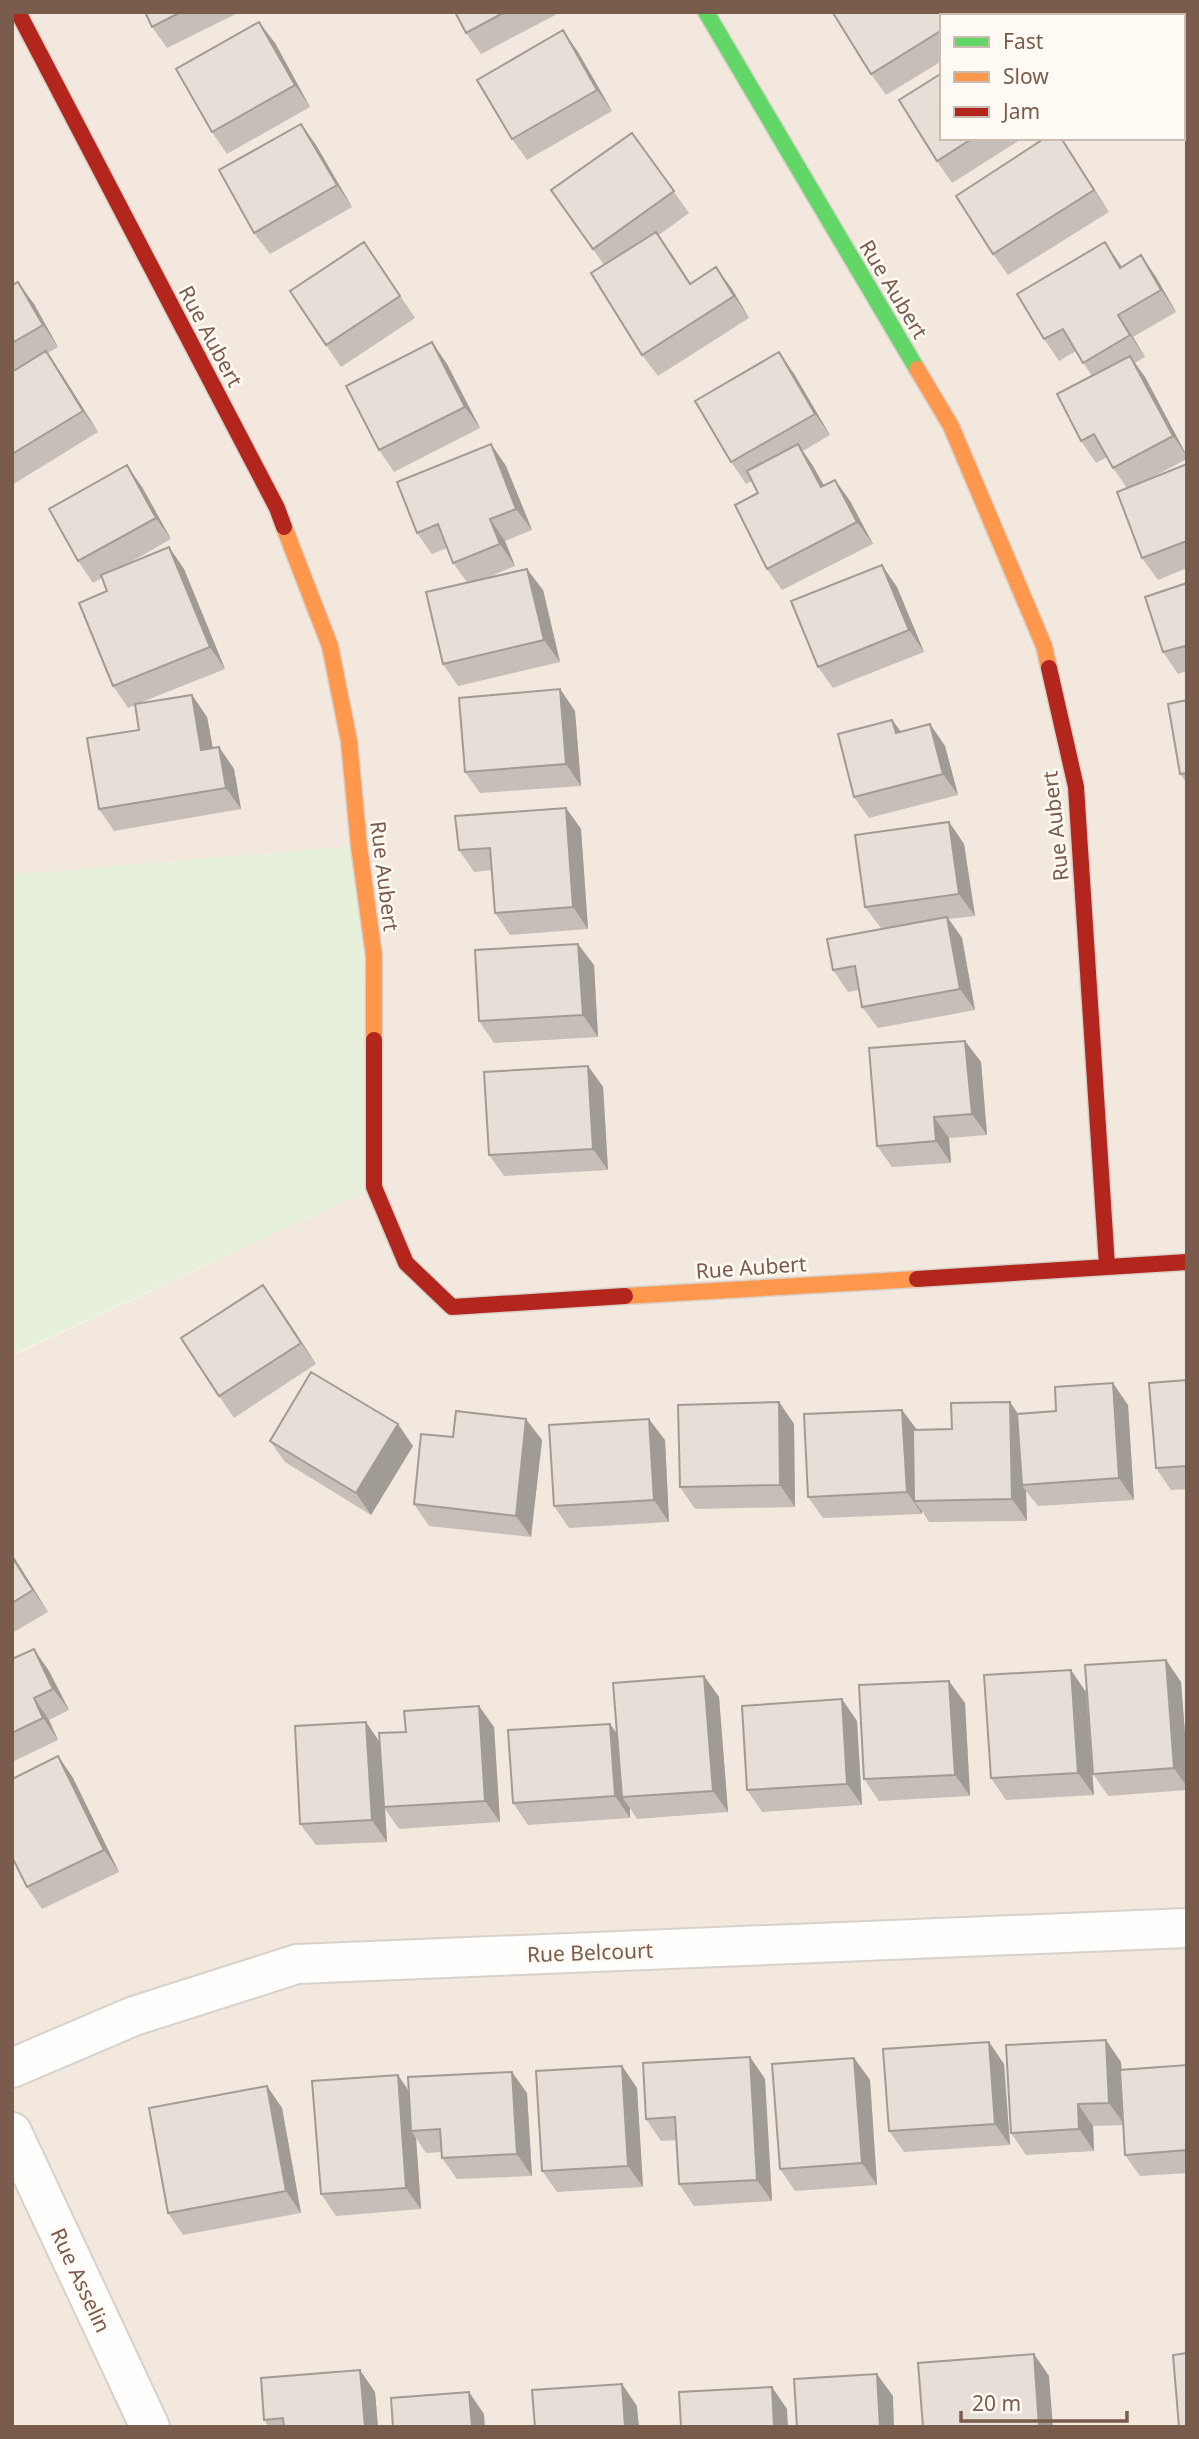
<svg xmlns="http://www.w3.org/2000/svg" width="1199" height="2439" viewBox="0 0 1199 2439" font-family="'Noto Sans',sans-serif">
<rect width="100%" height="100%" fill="#f9f5f0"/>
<path fill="#f2e8de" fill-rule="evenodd" d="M12,12H1187V2427H12V1356L374,1187L359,846L12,875ZM942,16H1183V138H942Z"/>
<path fill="#e7f0db" d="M359,846L374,1187L12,1355V875Z"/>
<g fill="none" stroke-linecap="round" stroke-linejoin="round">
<defs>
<path id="street" d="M12,2068L134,2016L297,1964L1187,1928
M12,2132L150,2427"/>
<path id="fast" d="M706,12L917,369"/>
<path id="slow" d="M917,369L951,426L1044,646L1049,668
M284,527L330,646L349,741L359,846L374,956V1040
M625,1296L917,1279"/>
<path id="jam" d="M18,12L277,508L284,527
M1049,668L1076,787L1107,1266
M374,1040V1187L406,1263L452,1307L625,1296
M917,1279L1187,1262"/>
</defs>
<use href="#street" stroke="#d7d1cb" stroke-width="42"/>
<use href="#fast" stroke="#d9d2cb" stroke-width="19"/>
<use href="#slow" stroke="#d9d2cb" stroke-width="19"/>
<use href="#jam" stroke="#d9d2cb" stroke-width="19"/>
<use href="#street" stroke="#fefefd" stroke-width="38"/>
<use href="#fast" stroke="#63d668" stroke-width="16"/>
<use href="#slow" stroke="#ff974d" stroke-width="16"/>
<use href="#jam" stroke="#b3261e" stroke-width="16"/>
</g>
<path fill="#c6bfb9" d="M145,12H240L167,48L152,27Z
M455,12H561L481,54L466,33Z
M942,16V61L886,95L871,74Z
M275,43L310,107L227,154L212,132Z
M578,52L612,111L527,160L512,139Z
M301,124L316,145L352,207L270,254L254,233Z
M632,133L689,213L659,235L691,284L716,267L732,289L749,318L658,376L642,355L604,265L551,190Z
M942,138H1023L952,183L937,161Z
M1071,153L1109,212L1008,275L993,254Z
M1141,255L1156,277L1176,312L1133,337L1145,357L1135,363L1145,377L1187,456V459L1147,480L1187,464V568L1158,580L1142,558L1127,488L1113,468L1107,457L1096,463L1081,441L1092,376L1076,351L1059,361L1044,339L1122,267Z
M379,264L415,318L341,367L326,345Z
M12,285L34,304L58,347L48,353L61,373L98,432L12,485Z
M779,352L794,374L830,435L803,451L813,466L824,485L835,480L850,501L873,544L782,590L767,569L758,493L752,481L746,484L731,462Z
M447,364L480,428L394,472L379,450Z
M491,444L506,466L532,530L505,541L515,566L484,579L543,590L560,662L458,686L443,664L467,582L453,563L447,548L432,554L417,533Z
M142,487L171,539L127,564L169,547L184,569L225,669L137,704L192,695L207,717L213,748L219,747L234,769L241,809L114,831L99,809L139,730L135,705L128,708L113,686L107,591L102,578L93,583L78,561Z
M1187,583V671L1178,674L1163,652Z
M897,587L924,652L833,688L818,667Z
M560,689L575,711L581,786L480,793L465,772Z
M1187,700V783L1180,774Z
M892,720L901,732L930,724L945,746L958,795L869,818L854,797Z
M566,808L581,829L588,929L510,935L495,913L492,870L474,872L459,850Z
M949,822L964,844L975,916L949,919L962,938L975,1010L878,1028L862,1007L859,990L848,992L833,970L899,926L881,928L865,907Z
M594,965L598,1037L494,1043L479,1021Z
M965,1041L981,1062L987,1135L949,1138L951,1163L892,1167L877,1146Z
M588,1066L603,1087L608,1170L504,1176L489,1155Z
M278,1306L316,1364L234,1418L219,1396Z
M1187,1380V1489L1171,1490L1156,1468Z
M779,1402L794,1424L795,1507L695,1509L680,1487Z
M1128,1405L1134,1500L1038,1506L1026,1491L1027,1521L929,1522L922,1511V1514L823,1518L808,1497L902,1410L916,1430L952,1429L1018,1414Z
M453,1437L542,1440L531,1537L429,1526L414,1504Z
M665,1440L669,1522L569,1528L554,1506Z
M270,1441L413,1446L371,1515L285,1462Z
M12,1554L48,1612L12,1633Z
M12,1659L49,1671L69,1710L49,1720L58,1740L12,1762Z
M1166,1660L1181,1682L1187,1759V1790L1108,1796L1093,1774Z
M704,1676L719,1697L728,1812L637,1819L630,1808V1818L528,1825L513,1803L610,1724L617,1733Z
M1086,1692L1094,1795L1006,1800L991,1778Z
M965,1703L970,1796L879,1801L864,1779Z
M857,1721L862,1805L762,1812L747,1790Z
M494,1727L500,1822L399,1829L385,1809L387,1842L316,1845L300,1824L379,1741Z
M58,1756L73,1778L119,1872L42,1909L27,1887Z
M989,2042L1004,2064L1010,2145L904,2152L889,2131Z
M750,2057L765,2079L772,2201L694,2206L679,2184L677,2140L661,2141L646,2119Z
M854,2058L870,2080L877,2185L795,2191L780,2169Z
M1121,2062L1122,2069L1187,2065V2173L1140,2176L1125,2155L1123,2125L1093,2126L1094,2151L1026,2155L1011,2133Z
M622,2066L637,2088L643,2187L557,2192L542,2171Z
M398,2075L409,2092L527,2093L532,2176L457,2179L442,2158V2152L426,2153L416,2138L421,2209L336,2216L321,2194Z
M267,2086L282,2108L301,2213L183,2235L168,2213Z
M375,2392L378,2427H269L264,2420Z"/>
<path fill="#a19b96" d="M259,22L275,43L310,107L295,85Z
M563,30L578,52L612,111L597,90Z
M301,124L316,145L352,207L337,185Z
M1061,138L1071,153L1109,212L1094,190Z
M656,232L671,253L705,306L690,284Z
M1105,242L1120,264L1135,289L1120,268Z
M1141,255L1156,277L1176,312L1161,290Z
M716,267L732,289L749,318L734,296Z
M18,282L34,304L58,347L43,325Z
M1118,315L1133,337L1145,357L1130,335Z
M432,342L447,364L480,428L465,407Z
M46,351L61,373L98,432L83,411Z
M779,352L794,374L830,435L815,414Z
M1130,356L1145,377L1187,456L1173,436Z
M491,444L506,466L532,530L516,509Z
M798,444L813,466L836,508L821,487Z
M127,465L142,487L171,539L156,518Z
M835,480L850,501L873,544L857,522Z
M490,519L505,541L515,566L500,544Z
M169,547L184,569L225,669L210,647Z
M882,565L897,587L924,652L909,630Z
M527,569L543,590L560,662L544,640Z
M560,689L575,711L581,786L566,764Z
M192,695L207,717L217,771L201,750Z
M892,720L908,741L896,733Z
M930,724L945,746L958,795L943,774Z
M219,747L234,769L241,809L226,788Z
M566,808L581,829L588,929L573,907Z
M949,822L964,844L975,916L959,894Z
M947,917L962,938L975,1010L960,989Z
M578,944L594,965L598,1037L583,1015Z
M965,1041L981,1062L987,1135L972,1114Z
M588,1066L603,1087L608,1170L593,1149Z
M934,1117L949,1138L951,1163L936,1141Z
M263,1285L278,1306L316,1364L301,1343Z
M1113,1383L1128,1405L1134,1500L1119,1478Z
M779,1402L794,1424L795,1507L780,1485Z
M1010,1402L1025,1424L1022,1485L1026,1491L1027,1521L1012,1499Z
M902,1410L918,1431L914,1501L922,1511V1514L907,1492Z
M526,1419L542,1440L531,1537L516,1516Z
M649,1419L665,1440L669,1522L654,1500Z
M398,1424L413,1446L371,1515L356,1493Z
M12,1554L48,1612L33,1590L12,1557Z
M34,1649L49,1671L69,1710L53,1689Z
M1166,1660L1181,1682L1187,1759V1787L1174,1768Z
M1071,1670L1086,1692L1094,1795L1078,1773Z
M704,1676L719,1697L728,1812L713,1791Z
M949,1681L965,1703L970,1796L955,1775Z
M34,1698L49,1720L58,1740L43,1718Z
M842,1699L857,1721L862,1805L847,1784Z
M479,1706L494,1727L500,1822L485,1801Z
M366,1722L381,1744L384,1807L385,1809L387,1842L372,1820Z
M610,1724L625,1746L622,1797L630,1808V1818L615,1796Z
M58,1756L73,1778L119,1872L104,1850Z
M1106,2040L1121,2062L1124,2124L1109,2103Z
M989,2042L1004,2064L1010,2145L995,2124Z
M750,2057L765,2079L772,2201L757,2180Z
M854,2058L870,2080L877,2185L862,2163Z
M622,2066L637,2088L643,2187L628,2166Z
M512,2072L527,2093L532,2176L517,2154Z
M398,2075L413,2097L411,2131L416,2138L421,2209L406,2188Z
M267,2086L282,2108L301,2213L286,2191Z
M1078,2104L1093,2126L1094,2151L1079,2129Z
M1034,2354L1049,2376L1053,2427H1039Z
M360,2370L375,2392L378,2427H365Z
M877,2374L893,2396L894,2427H880Z
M622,2384L637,2406L639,2427H625Z
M772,2387L787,2409L788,2427H774Z
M469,2392L484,2414L485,2427H472Z"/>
<path fill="#e6ded7" stroke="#a19b96" stroke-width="2" d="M145,12H181L152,27Z
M455,12H505L466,33Z
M834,12H947L949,16H942V30L871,74L833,13Z
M259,22L295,85L212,132L176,69Z
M563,30L597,90L512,139L477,80Z
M942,73V138H973L937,161L899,100Z
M301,124L337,185L254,233L219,170Z
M632,133L674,191L593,249L551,190Z
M1045,138H1061L1094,190L993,254L956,196Z
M656,232L690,284L716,267L734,296L642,355L591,273Z
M364,242L400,296L326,345L290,291Z
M1105,242L1120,268L1141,255L1161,290L1118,315L1130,335L1083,363L1063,329L1044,339L1017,294Z
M18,282L43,325L12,343V285Z
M432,342L465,407L379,450L346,386Z
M46,351L83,411L12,454V372Z
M779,352L815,414L731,462L695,401Z
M1130,356L1173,436L1113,468L1094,434L1081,441L1057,394Z
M491,444L516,509L490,519L500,544L453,563L438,524L417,533L397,482Z
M798,444L821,487L835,480L857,522L767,569L735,505L758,493L747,471Z
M1187,464V541L1142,558L1117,492Z
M127,465L156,518L78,561L49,509Z
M169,547L210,647L113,686L79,603L107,591L101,575Z
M882,565L909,630L818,667L791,601Z
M527,569L544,640L443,664L426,592Z
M1187,583V652L1185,646L1163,652L1145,597Z
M560,689L566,764L465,772L459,698Z
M192,695L201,750L219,747L226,788L99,809L87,738L139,730L135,704Z
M1187,700V773L1180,774L1168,704Z
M892,720L896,733L930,724L943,774L854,797L838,734Z
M566,808L573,907L495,913L490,848L459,850L455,816Z
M949,822L959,894L865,907L855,835Z
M947,917L960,989L862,1007L855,966L833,970L827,939Z
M578,944L583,1015L479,1021L475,950Z
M965,1041L972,1114L934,1117L936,1141L877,1146L869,1048Z
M588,1066L593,1149L489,1155L484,1072Z
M263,1285L301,1343L219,1396L181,1338Z
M311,1372L398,1424L356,1493L270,1441Z
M1187,1380V1466L1156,1468L1149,1383Z
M1113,1383L1119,1478L1022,1485L1017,1414L1056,1411L1055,1387Z
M779,1402L780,1485L680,1487L678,1405Z
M1010,1402L1012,1499L914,1501L913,1430L952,1429L951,1403Z
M902,1410L907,1492L808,1497L804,1414Z
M456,1411L526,1419L516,1516L414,1504L421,1434L453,1437Z
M649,1419L654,1500L554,1506L549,1425Z
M12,1557L33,1590L12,1603Z
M34,1649L53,1689L34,1698L43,1718L12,1733V1659Z
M1166,1660L1174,1768L1093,1774L1085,1665Z
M1071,1670L1078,1773L991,1778L984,1675Z
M704,1676L713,1791L622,1797L613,1683Z
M949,1681L955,1775L864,1779L859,1685Z
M842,1699L847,1784L747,1790L742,1706Z
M479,1706L485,1801L384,1807L379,1733L406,1732L404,1711Z
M366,1722L372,1820L300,1824L295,1726Z
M610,1724L615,1796L513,1803L508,1730Z
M58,1756L104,1850L27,1887L12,1857V1779Z
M1106,2040L1109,2103L1078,2104L1079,2129L1011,2133L1006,2045Z
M989,2042L995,2124L889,2131L883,2049Z
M750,2057L757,2180L679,2184L675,2117L646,2119L643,2063Z
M854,2058L862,2163L780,2169L772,2064Z
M1187,2065V2150L1125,2155L1120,2070Z
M622,2066L628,2166L542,2171L536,2071Z
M512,2072L517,2154L442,2158L440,2129L411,2131L408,2077Z
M398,2075L406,2188L321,2194L312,2081Z
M267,2086L286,2191L168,2213L149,2108Z
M1187,2353V2427H1179L1173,2355Z
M1034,2354L1039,2427H923L918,2363Z
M360,2370L365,2427H284L283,2418L264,2420L261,2378Z
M877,2374L880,2427H797L794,2379Z
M622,2384L625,2427H535L532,2390Z
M772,2387L774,2427H681L679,2392Z
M469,2392L472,2427H393L391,2398Z"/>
<g text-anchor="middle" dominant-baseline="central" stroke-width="5" stroke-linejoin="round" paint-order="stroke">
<g font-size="21" fill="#7a5c4d" stroke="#fffaf3">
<text transform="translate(894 289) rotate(59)">Rue Aubert</text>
<text transform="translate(211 336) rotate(62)">Rue Aubert</text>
<text transform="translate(1055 826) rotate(-96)">Rue Aubert</text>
<text transform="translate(385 876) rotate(83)">Rue Aubert</text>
<text transform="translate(751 1267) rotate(-4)">Rue Aubert</text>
<text transform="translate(590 1952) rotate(-2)">Rue Belcourt</text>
<text transform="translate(81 2280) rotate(65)">Rue Asselin</text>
</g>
</g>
<rect width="1199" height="2439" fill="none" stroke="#7a5c4d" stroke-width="28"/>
<rect x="940" y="14" width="245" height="126" fill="#fffaf3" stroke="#cabbb1" stroke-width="2"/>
<rect x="954" y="37" width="35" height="10" fill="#63d668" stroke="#cabbb1" stroke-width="2"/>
<text x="1003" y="49" font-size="21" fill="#7a5c4d">Fast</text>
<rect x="954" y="72" width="35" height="10" fill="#ff974d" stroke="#cabbb1" stroke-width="2"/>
<text x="1003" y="84" font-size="21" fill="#7a5c4d">Slow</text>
<rect x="954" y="107" width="35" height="10" fill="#b3261e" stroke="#cabbb1" stroke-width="2"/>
<text x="1003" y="119" font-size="21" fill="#7a5c4d">Jam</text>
<path d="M961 2411v10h166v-10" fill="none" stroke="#7a5c4d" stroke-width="3.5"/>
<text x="972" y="2411" font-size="21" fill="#7a5c4d" stroke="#fffaf3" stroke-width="5" paint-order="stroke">20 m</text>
</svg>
